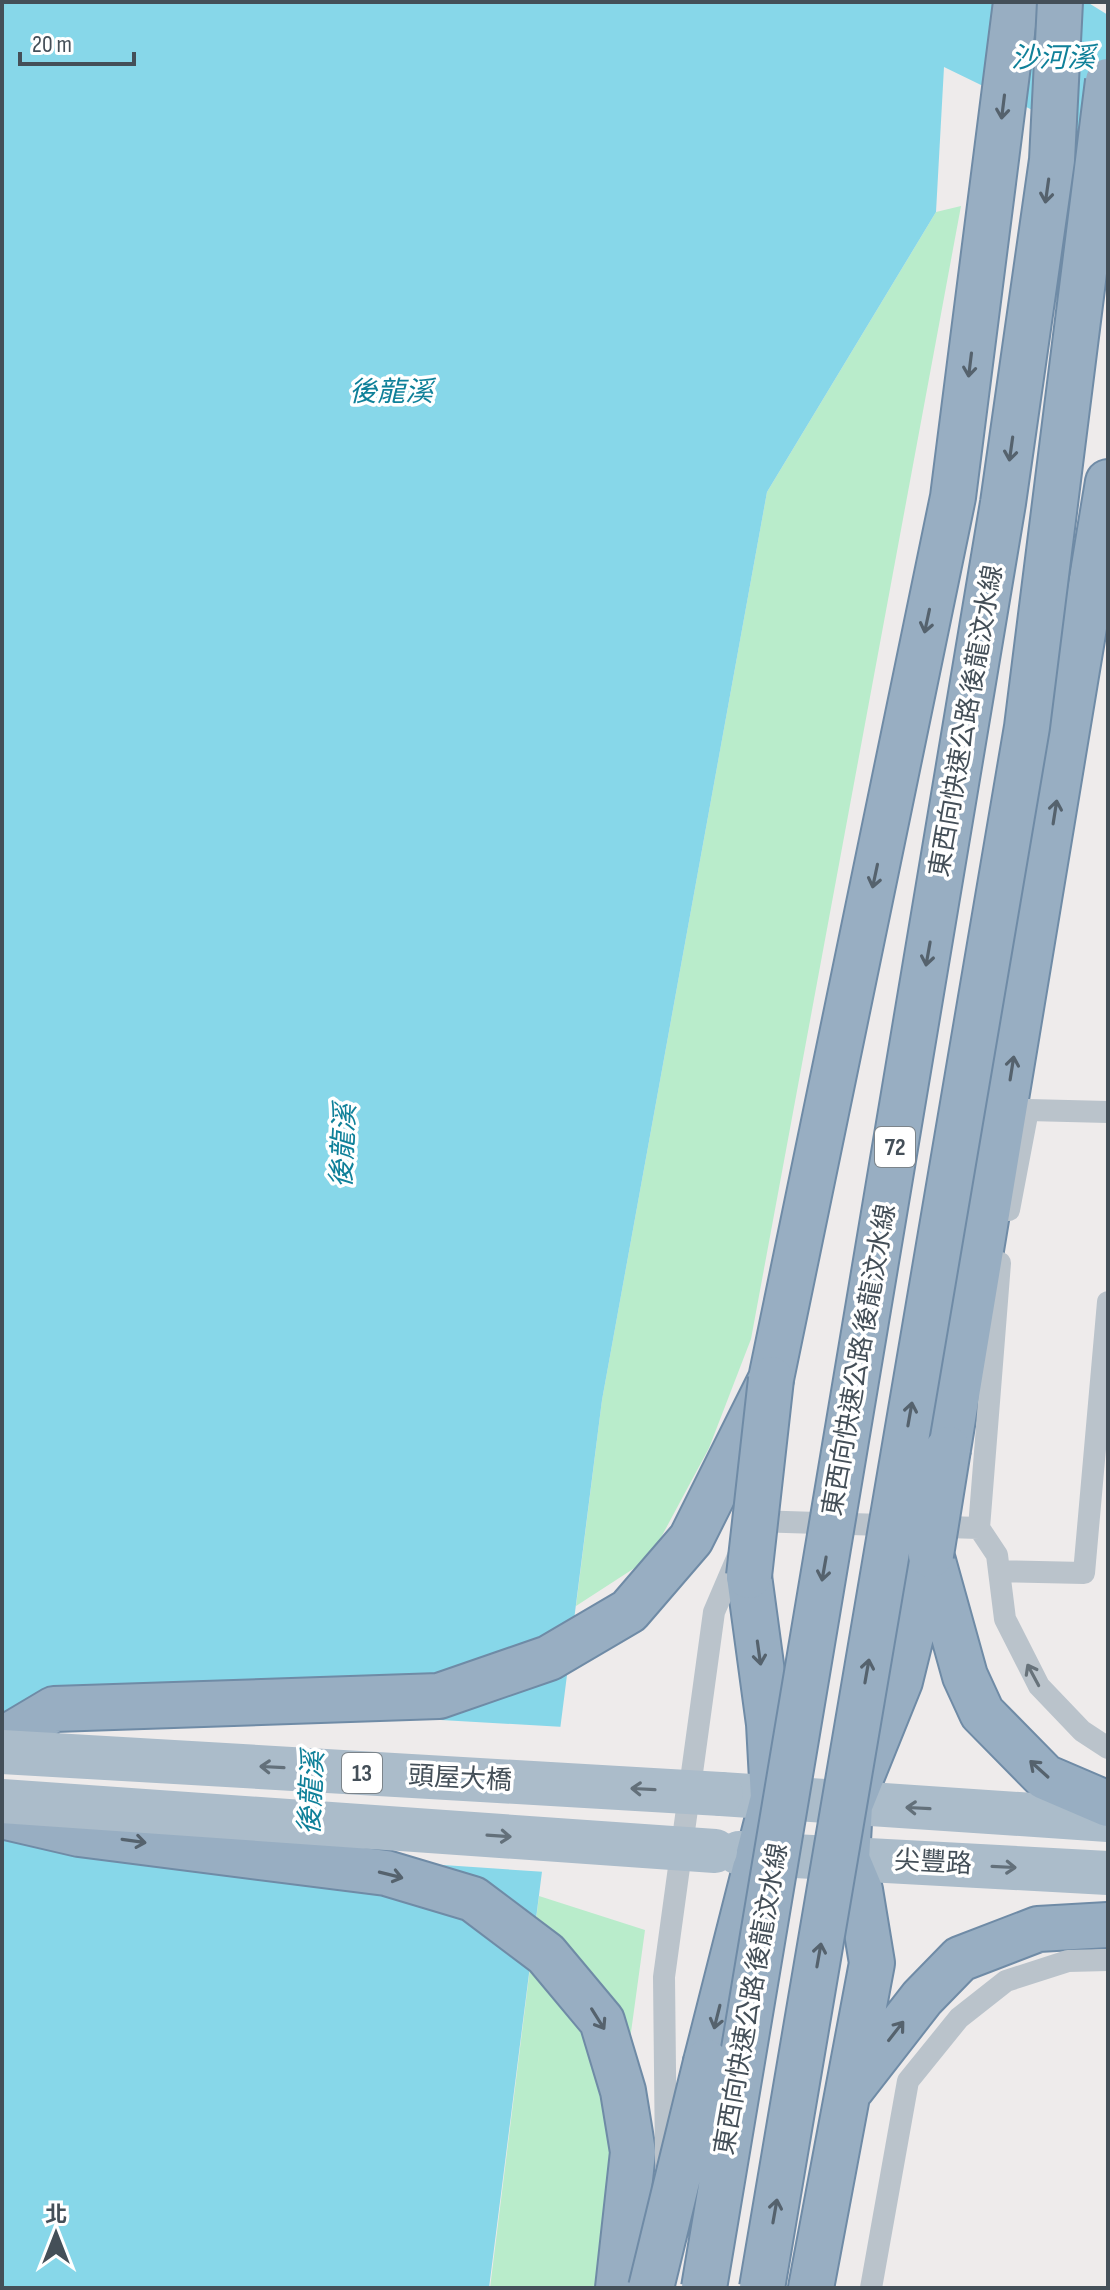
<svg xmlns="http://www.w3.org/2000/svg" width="1110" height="2290" viewBox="0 0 1110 2290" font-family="'Sofia Sans Condensed','Noto Sans TC',sans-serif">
<rect width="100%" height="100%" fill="#eeebeb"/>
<path fill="#b9eccb" d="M961,206L751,1339L709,1448L650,1558L576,1606L602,1400L767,492L936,212Z
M539,1896L645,1930L596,2288H490Z"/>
<path fill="#87d7e9" d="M2,2H1087L1108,15V147L944,67L936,212L767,492L602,1400L489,2288H2Z"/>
<path fill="#eeebeb" d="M2,1715L193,1728L389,1717L564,1727L546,1872L2,1835Z"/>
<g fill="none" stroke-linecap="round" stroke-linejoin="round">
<defs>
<path id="trunk" d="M948,1449L1108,482
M933,1561L965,1676L982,1713L1045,1777L1108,1804
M2,1740L54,1709L439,1696L549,1658L629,1611L691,1539L771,1379L953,497L1016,2
M2,1816L79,1834L386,1873L473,1899L546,1954L602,2021L623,2091L633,2152L618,2288
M706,2062L773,1798L769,1724L749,1576
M852,2088L922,1998L960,1959L1038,1929L1108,1925
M811,2288L872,1963L860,1890L847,1859L850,1805L900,1681L931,1555"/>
</defs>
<use href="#trunk" stroke="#6f8ba6" stroke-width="48"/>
<path stroke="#bac3cb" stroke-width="22" d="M1009,1210L1028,1110L1108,1112
M1000,1263L979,1528L997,1555L1005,1619L1039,1686L1082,1731L1108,1748
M999,1571L1084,1573L1108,1302
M666,2162L664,1977L714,1612L753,1521L979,1528
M871,2288L908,2081L959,2018L1006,1981L1068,1961L1108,1960"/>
<path stroke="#abbcca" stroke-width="44" d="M721,1794L1108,1820
M739,1853L1108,1873"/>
<use href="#trunk" stroke="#98aec2" stroke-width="44"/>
<defs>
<path id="trunk-bridge" d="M931,1555L948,1449
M749,1576L771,1379
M651,2288L706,2062
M704,2288L1003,503L1052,160L1060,2
M762,2288L1027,727L1108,81"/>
</defs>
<use href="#trunk-bridge" stroke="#6f8ba6" stroke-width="48" stroke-linecap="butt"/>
<path stroke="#abbcca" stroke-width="44" d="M2,1752L721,1794
M2,1801L715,1851"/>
<use href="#trunk-bridge" stroke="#98aec2" stroke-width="44"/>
</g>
<defs><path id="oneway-shaft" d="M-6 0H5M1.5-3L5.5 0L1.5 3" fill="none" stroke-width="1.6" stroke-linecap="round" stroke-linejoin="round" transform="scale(2)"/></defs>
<g stroke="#55626d">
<use href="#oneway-shaft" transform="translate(1003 107) rotate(97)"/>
<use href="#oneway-shaft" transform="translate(1047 191) rotate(98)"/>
<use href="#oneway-shaft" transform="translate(970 365) rotate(97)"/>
<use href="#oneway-shaft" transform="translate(1011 449) rotate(98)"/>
<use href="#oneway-shaft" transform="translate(927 621) rotate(102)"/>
<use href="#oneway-shaft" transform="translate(1055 812) rotate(-81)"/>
<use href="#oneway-shaft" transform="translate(875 876) rotate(102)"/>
<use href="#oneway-shaft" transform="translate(928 954) rotate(100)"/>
<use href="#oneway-shaft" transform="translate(1012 1068) rotate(-81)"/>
<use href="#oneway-shaft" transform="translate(910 1414) rotate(-80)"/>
<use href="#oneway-shaft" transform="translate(824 1569) rotate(100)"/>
<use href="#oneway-shaft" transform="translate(759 1653) rotate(82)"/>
<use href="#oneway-shaft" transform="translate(867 1671) rotate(-80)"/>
<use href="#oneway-shaft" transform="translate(1039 1769) rotate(-138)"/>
<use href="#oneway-shaft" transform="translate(134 1841) rotate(8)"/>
<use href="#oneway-shaft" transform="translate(391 1875) rotate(14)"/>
<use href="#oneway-shaft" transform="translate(819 1955) rotate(-80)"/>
<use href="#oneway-shaft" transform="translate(717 2017) rotate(104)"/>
<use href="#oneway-shaft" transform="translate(598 2019) rotate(58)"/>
<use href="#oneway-shaft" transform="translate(896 2031) rotate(-52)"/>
<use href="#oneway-shaft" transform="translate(775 2211) rotate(-80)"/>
</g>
<use stroke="#67727a" href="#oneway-shaft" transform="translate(1033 1675) rotate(-118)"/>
<g stroke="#63707a">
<use href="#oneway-shaft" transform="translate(272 1767) rotate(-177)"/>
<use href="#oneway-shaft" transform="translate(643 1789) rotate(-177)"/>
<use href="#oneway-shaft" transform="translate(918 1808) rotate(-177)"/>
<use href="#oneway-shaft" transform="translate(499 1836) rotate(4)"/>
<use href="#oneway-shaft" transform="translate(1004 1867) rotate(3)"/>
</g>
<g text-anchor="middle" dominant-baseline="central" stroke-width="7" stroke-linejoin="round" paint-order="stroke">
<g fill="#fff" stroke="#7c848a" stroke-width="2">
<rect x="875" y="1127" width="40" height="40" rx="6"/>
<rect x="342" y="1753" width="40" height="40" rx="6"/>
</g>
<g font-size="24" font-weight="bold" fill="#444f58">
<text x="895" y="1147">72</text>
<text x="362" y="1773">13</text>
</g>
<g font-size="26" fill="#444f58" stroke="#fff">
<text transform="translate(967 721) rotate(-80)">東西向快速公路 後龍汶水線</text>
<text transform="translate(860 1360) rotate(-80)">東西向快速公路 後龍汶水線</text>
<text transform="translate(460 1779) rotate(3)">頭屋大橋</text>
<text transform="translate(933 1863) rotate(3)">尖豐路</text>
<text transform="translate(752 1999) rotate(-80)">東西向快速公路 後龍汶水線</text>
</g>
<g font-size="28" font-style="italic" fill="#0f8099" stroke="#fff">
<text x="1053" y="58">沙河溪</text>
<text x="391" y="392">後龍溪</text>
<text transform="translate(344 1146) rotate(-87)">後龍溪</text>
<text transform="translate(312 1793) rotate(-87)">後龍溪</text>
</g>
</g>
<rect width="1110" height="2290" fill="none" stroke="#444f58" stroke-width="8"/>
<g transform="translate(56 2234)" stroke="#ffffff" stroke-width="6" paint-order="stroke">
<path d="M0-6L14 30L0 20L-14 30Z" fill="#444f58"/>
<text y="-12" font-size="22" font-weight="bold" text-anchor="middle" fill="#444f58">北</text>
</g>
<path d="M20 52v12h114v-12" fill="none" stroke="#444f58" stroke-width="4"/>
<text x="32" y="52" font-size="24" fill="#444f58" stroke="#ffffff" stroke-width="6" paint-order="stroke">20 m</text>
</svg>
